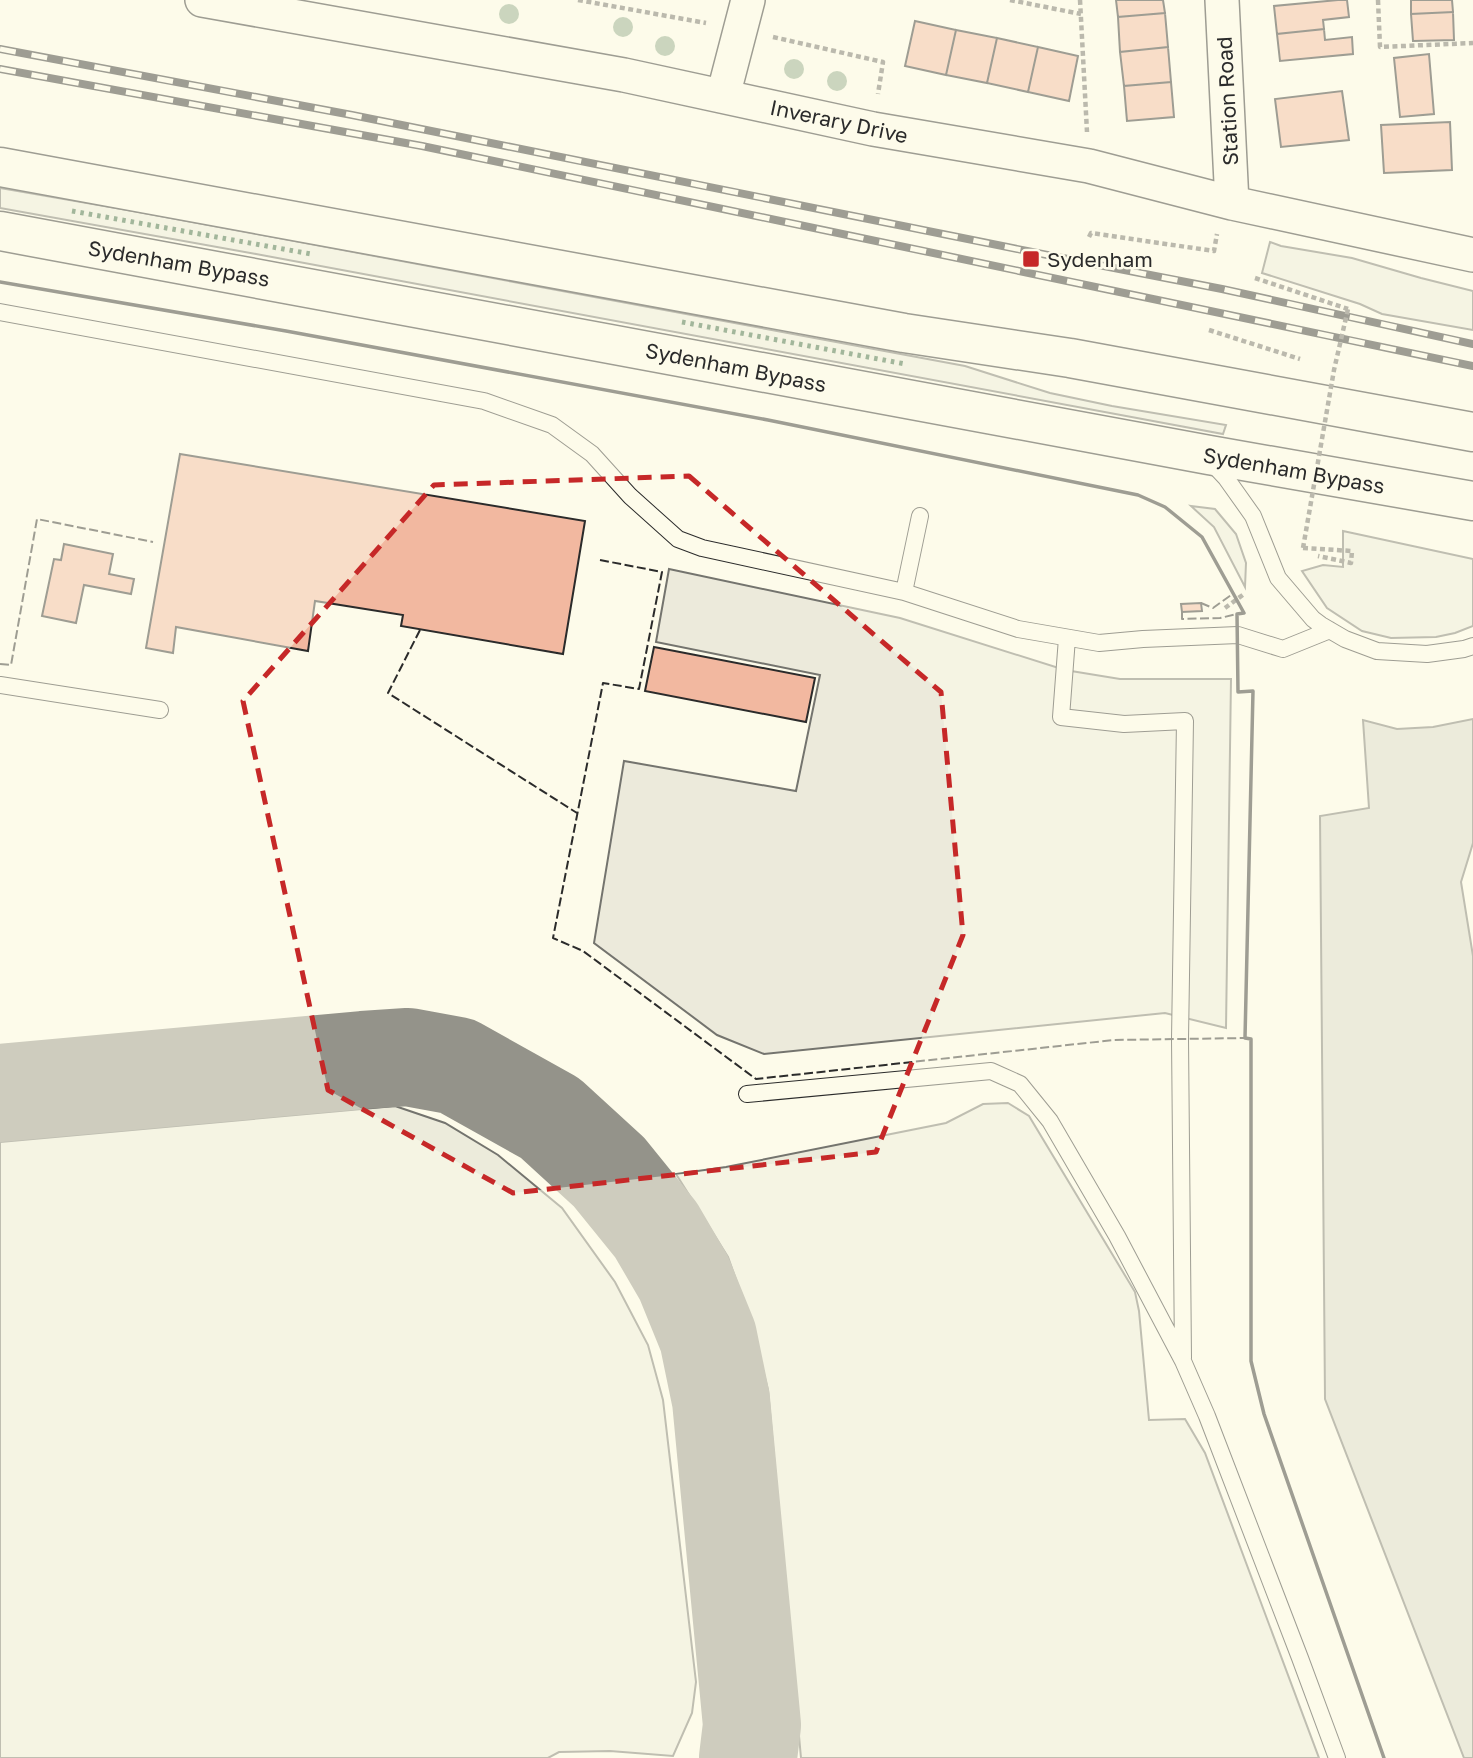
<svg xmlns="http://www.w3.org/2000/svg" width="1473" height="1758" viewBox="0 0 1473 1758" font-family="'Golos Text',sans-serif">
<rect width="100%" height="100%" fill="#fdfbea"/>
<path fill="#ecebdb" stroke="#74746e" stroke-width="2" d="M0,188L133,211L965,366L1050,393L1112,406L1226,425L1223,434L256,254L0,208Z
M1270,242L1281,246L1352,258L1421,278L1473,291V330L1382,314L1360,304L1262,273Z
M1191,506L1215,509L1236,534L1246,563L1245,587L1214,527Z
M1343,531L1473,559V626L1455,633L1436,637L1391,638L1362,631L1327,608L1302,571L1323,565L1343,567Z
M1008,1103L1029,1116L1135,1292L1139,1311L1149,1420L1185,1419L1205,1453L1319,1758H801L768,1390L751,1322L728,1257L676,1174L726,1167L946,1123L983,1104Z
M395,1106L445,1123L498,1155L562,1208L615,1282L648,1345L663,1400L696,1682L692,1713L673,1756L610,1751L559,1752L548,1758H0V1142Z"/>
<path fill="#eceadb" stroke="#74746e" stroke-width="2" d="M669,569L900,618L1065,670L1120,679H1231L1226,1028L1165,1013L764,1054L717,1035L594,943L624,761L796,791L820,675L656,642Z"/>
<path fill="#d8d7c9" stroke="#74746e" stroke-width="2" d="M1473,719V843L1461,882L1473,956V1758H1464L1325,1399L1320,816L1369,808L1363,720L1397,729L1433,727Z"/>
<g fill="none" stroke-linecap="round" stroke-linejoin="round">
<path stroke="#94938a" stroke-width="98" d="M0,1093L363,1060L408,1057L457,1066L550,1118L609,1172L656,1230L684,1278L708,1337L721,1400L752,1725L748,1758"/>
</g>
<path fill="#f2b8a0" stroke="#2b2b2b" stroke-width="2" d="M1116,0H1163L1165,13L1118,17Z
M1338,0H1347L1349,17L1323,20L1324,29L1277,34L1274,6Z
M1411,0H1452L1453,12L1411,14Z
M1453,12L1454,40L1413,41L1411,14Z
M1165,13L1168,47L1120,52L1118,17Z
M915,21L956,30L946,75L905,66Z
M1324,29L1325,40L1352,37L1353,54L1280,61L1277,34Z
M956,30L997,38L987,83L946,75Z
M997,38L1038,47L1028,92L987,83Z
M1038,47L1078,56L1069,101L1028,92Z
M1168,47L1171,82L1124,86L1120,52Z
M1429,54L1434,114L1400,117L1394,58Z
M1171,82L1174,117L1127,121L1124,86Z
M1342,91L1349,140L1281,147L1275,99Z
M1450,122L1452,170L1384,173L1381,125Z
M180,454L585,521L563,654L401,626L403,615L315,601L308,651L176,627L173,653L146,648Z
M64,544L113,554L109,574L134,579L131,594L84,585L76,623L42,616L54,559L61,560Z
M1201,603L1202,611L1182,612L1181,604Z
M654,647L815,678L806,722L645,691Z"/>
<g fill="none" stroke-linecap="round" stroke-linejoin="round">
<defs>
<path id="lane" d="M0,312L484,401L552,425L592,454L630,496L678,539L702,548L904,592L1018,629L1099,643L1143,639L1238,635L1283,649L1330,630
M1211,462L1226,478L1253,516L1278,578L1313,619L1321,625L1345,639L1377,651L1427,654L1464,649L1473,646
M904,592L920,516
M1067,638L1061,717L1124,724L1185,721L1180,1039L1183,1358
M0,685L160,710
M747,1094L991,1071L1020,1084L1050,1121L1117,1236L1183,1361L1207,1416L1300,1658L1337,1758"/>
<path id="street" d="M202,0L624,75L873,129L1089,166L1232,203L1473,255
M1222,0L1232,203
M723,96L748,0"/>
<path id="highway" d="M0,167L904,333L1070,358L1473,432
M0,231L1209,455L1473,501"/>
</defs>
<use href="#lane" stroke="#2b2b2b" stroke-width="18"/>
<use href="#street" stroke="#2b2b2b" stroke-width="36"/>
<use href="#highway" stroke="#2b2b2b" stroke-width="41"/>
<path stroke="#6a6964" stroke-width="4.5" stroke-dasharray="5 3.5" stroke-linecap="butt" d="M578,0L706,23
M1010,0L1081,14
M1080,0L1087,132
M1378,0L1380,47L1473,43
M773,37L883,62L878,94
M1089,237L1091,233L1214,251L1217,234
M1255,278L1348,309
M1209,330L1300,359
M1303,548L1352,551L1351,563L1318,556
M1225,608L1244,594"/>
<use href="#lane" stroke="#fdfbea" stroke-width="16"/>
<use href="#street" stroke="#fdfbea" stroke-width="33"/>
<use href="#highway" stroke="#fdfbea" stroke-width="38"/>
<defs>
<path id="rail" d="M0,49L352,115L1027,251L1222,289L1473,344
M0,69L422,146L1473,366"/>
</defs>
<use href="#rail" stroke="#2b2b2b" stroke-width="8"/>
<use href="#rail" stroke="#fdfbea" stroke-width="5" stroke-dasharray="16" stroke-linecap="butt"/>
<path stroke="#6a6964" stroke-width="4.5" stroke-dasharray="5 3.5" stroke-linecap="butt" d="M1303,548L1334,370L1348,309"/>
<path stroke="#34623c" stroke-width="5" stroke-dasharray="3.5 5" stroke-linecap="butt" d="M72,211L311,254
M682,322L905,364"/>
<path stroke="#2b2b2b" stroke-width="2" stroke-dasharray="9 3.5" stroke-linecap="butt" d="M600,560L662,572L639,689L603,683L553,938L583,951L756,1079L1114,1040L1245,1038
M1201,603L1213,608L1234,593
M1182,612V619L1220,618L1237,614
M420,630L388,693L577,813
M0,664L11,665L37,519L153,542"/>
<path stroke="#2b2b2b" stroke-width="3.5" d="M0,282L286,331L768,420L1138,495L1165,507L1202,537L1244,613L1237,614L1238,692L1253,691L1245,1038L1251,1039V1361L1264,1414L1384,1758"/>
</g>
<g fill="#8ea78a">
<circle cx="509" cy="14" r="10"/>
<circle cx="623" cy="27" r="10"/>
<circle cx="665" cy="46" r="10"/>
<circle cx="794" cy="69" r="10"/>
<circle cx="837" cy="81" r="10"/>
</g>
<path d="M0 0H1473V1758H0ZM689,476L941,692L963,935L876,1152L513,1193L328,1090L243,701L434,485Z" fill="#fdfbea" fill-opacity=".55" fill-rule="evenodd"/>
<path fill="none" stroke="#c62828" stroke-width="5" stroke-dasharray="14 9" stroke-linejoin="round" d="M689,476L941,692L963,935L876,1152L513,1193L328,1090L243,701L434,485Z"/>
<rect fill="#c62828" stroke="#fdfbea" stroke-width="2.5" x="1022" y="250" width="18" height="18" rx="3.5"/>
<g text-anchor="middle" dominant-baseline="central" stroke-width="5" stroke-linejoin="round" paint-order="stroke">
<g font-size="21" fill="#2b2b2b" stroke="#fdfbea">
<text transform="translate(1227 101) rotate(-93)">Station Road</text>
<text transform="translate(839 121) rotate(12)">Inverary Drive</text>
<text transform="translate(179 263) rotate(10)">Sydenham Bypass</text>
<text transform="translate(736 367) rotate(11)">Sydenham Bypass</text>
<text transform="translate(1294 470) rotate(10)">Sydenham Bypass</text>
</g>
<g font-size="21" fill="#2b2b2b" stroke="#fdfbea" text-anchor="start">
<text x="1047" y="259">Sydenham</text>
</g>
</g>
</svg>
